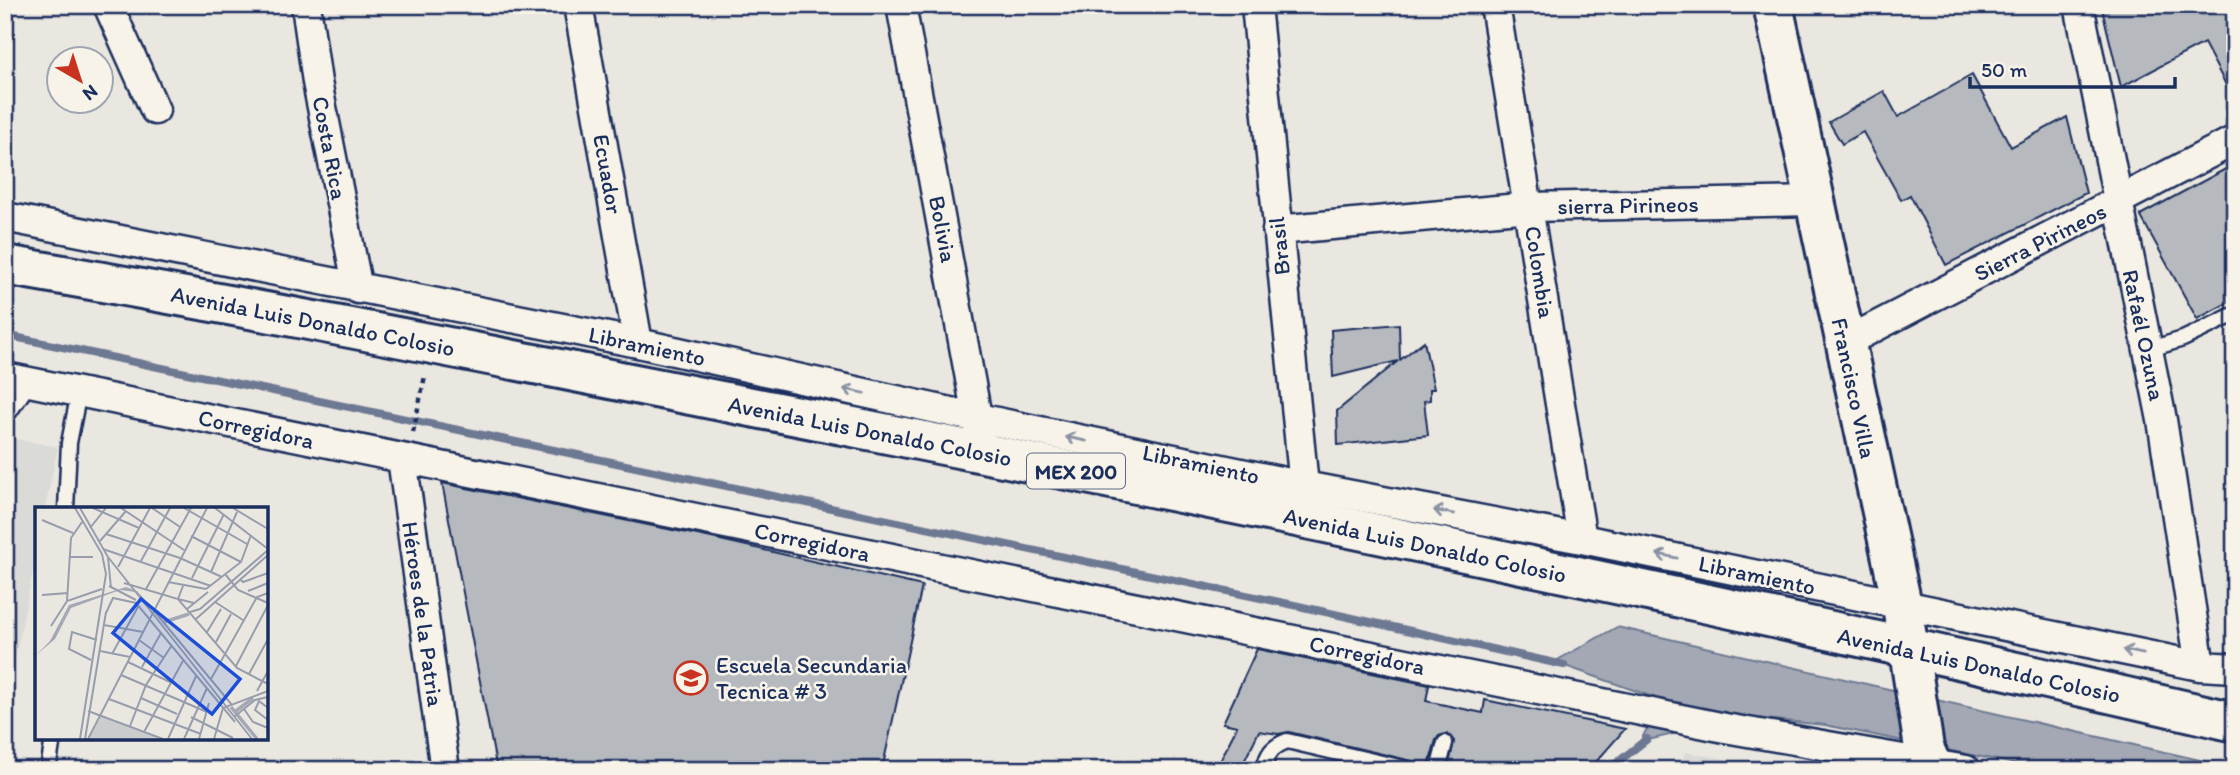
<svg xmlns="http://www.w3.org/2000/svg" width="2240" height="775" viewBox="0 0 2240 775" font-family="Itim,sans-serif">
<rect width="100%" height="100%" fill="#eae7e0"/>
<filter id="ink" filterUnits="userSpaceOnUse"><feTurbulence type="fractalNoise" baseFrequency=".0143" numOctaves="2"/><feDisplacementMap in="SourceGraphic" scale="14" xChannelSelector="R" yChannelSelector="G"/><feConvolveMatrix kernelMatrix="1 2 1 2 8 2 1 2 1" color-interpolation-filters="sRGB"/></filter>
<g filter="url(#ink)">
<path fill="#dadad6" d="M5,437L58,447L45,509H37V551L5,708Z
M1685,752L1789,770H1678Z"/>
<path fill="#a3a8b4" stroke="#6d7892" stroke-width="2" d="M1617,627L2235,768V770H2045L1825,725L1744,717L1640,742L1662,700L1554,662Z"/>
<g fill="none" stroke-linecap="round" stroke-linejoin="round">
<path stroke="#6d7892" stroke-width="8" d="M5,335L1294,605L1564,665
M1608,770L1647,739"/>
</g>
<path fill="#b6babf" stroke="#1b2f5e" stroke-width="2" d="M2101,5H2235V102L2204,43L2121,87Z
M1972,75L2011,147L2067,117L2086,193L1946,265L1910,195L1901,200L1863,132L1842,144L1829,122L1884,91L1898,117Z
M2235,164V299L2197,319L2140,215Z
M1399,324L1400,360L1424,341L1434,389H1430V400L1424,401L1428,435L1338,445L1337,411L1398,361L1333,377L1331,330Z
M442,483L707,537L922,586L882,770H497Z
M1257,649L1429,685L1426,701L1483,713L1485,700L1625,729L1589,770L1448,769L1454,741L1447,734L1439,736L1436,740L1429,765L1289,732L1278,734L1259,731L1240,770H1216L1237,726L1223,723Z"/>
<g fill="none" stroke-linecap="round" stroke-linejoin="round">
<defs>
<path id="lane" d="M2147,350L2183,339L2235,314
M5,418L30,382
M66,509L69,443L79,392
M48,770L53,738
M1264,770C1267,753 1272,747 1287,741L1412,770
M1438,770L1445,743"/>
<path id="street" d="M108,5L155,110
M306,5L317,82L358,289
M578,5L638,343
M901,5L980,433
M1256,5L1304,486
M1495,5L1582,539
M2079,5L2162,420L2200,666
M5,217L638,343L978,418L1304,486L1582,539L2200,666L2235,668
M1277,230L1530,207L1813,201
M1844,343L2235,140
M5,377L1725,728L1966,770
M402,458L445,770"/>
<path id="secondary" d="M1773,5L1902,605L1924,748L1934,770"/>
<path id="primary" d="M5,265C287,313 567,371 848,426C1311,518 1775,615 2235,722"/>
</defs>
<use href="#lane" stroke="#1b2f5e" stroke-width="19"/>
<use href="#street" stroke="#1b2f5e" stroke-width="33"/>
<use href="#secondary" stroke="#1b2f5e" stroke-width="44"/>
<use href="#primary" stroke="#1b2f5e" stroke-width="44"/>
<path stroke="#1b2f5e" stroke-width="4.5" stroke-dasharray="5 5" stroke-linecap="butt" d="M413,432L425,376"/>
<use href="#lane" stroke="#f7f3e8" stroke-width="14"/>
<use href="#street" stroke="#f7f3e8" stroke-width="28"/>
<use href="#secondary" stroke="#f7f3e8" stroke-width="38"/>
<use href="#primary" stroke="#f7f3e8" stroke-width="38"/>
</g>
<defs><path id="oneway-shaft" d="M-6 0H5M1.5-3L5.5 0L1.5 3" fill="none" stroke-width="1.6" stroke-linecap="round" stroke-linejoin="round" transform="scale(1.75)"/></defs>
<g stroke="#8991a3">
<use href="#oneway-shaft" transform="translate(854 391) rotate(-168)"/>
<use href="#oneway-shaft" transform="translate(1076 439) rotate(-168)"/>
<use href="#oneway-shaft" transform="translate(1444 512) rotate(-169)"/>
<use href="#oneway-shaft" transform="translate(1667 556) rotate(-168)"/>
<use href="#oneway-shaft" transform="translate(2133 652) rotate(-168)"/>
</g>
</g>
<defs>
<symbol id="school-ring" viewBox="-11 -11 22 22"><circle r="9.5" fill="#f7f3e8" stroke="#c8321e" stroke-width="1.5"/><path d="M0-5L7-2L0 1L-7-2ZM-4 1L0 2.5L4 1V4Q0 6-4 4Z" fill="#c8321e"/></symbol>
</defs>
<g fill-rule="evenodd">
<use href="#school-ring" x="672" y="659" width="38" height="38"/>
</g>
<g text-anchor="middle" dominant-baseline="central" stroke-width="5" stroke-linejoin="round" paint-order="stroke">
<rect fill="#f7f3e8" stroke="#5d6a87" stroke-width="2" x="1027" y="453.5" width="98" height="35" rx="5"/>
<g font-size="21" font-weight="bold" fill="#1b2f5e">
<text x="1076" y="471">MEX 200</text>
</g>
<g font-size="23" fill="#1b2f5e" stroke="#f7f3e8">
<text transform="translate(330 148) rotate(79)">Costa Rica</text>
<text transform="translate(608 174) rotate(80)">Ecuador</text>
<text transform="translate(1628 205) rotate(-1)">sierra Pirineos</text>
<text transform="translate(943 229) rotate(79)">Bolivia</text>
<text transform="translate(2040 242) rotate(-27)">Sierra Pirineos</text>
<text transform="translate(1279 246) rotate(-96)">Brasil</text>
<text transform="translate(1540 272) rotate(81)">Colombia</text>
<text transform="translate(313 321) rotate(11)">Avenida Luis Donaldo Colosio</text>
<text transform="translate(2144 335) rotate(78)">Rafaél Ozuna</text>
<text transform="translate(647 346) rotate(12)">Libramiento</text>
<text transform="translate(1854 388) rotate(78)">Francisco Villa</text>
<text transform="translate(256 429) rotate(12)">Corregidora</text>
<text transform="translate(870 431) rotate(11)">Avenida Luis Donaldo Colosio</text>
<text transform="translate(1201 464) rotate(12)">Libramiento</text>
<text transform="translate(812 542) rotate(12)">Corregidora</text>
<text transform="translate(1425 545) rotate(12)">Avenida Luis Donaldo Colosio</text>
<text transform="translate(1757 575) rotate(12)">Libramiento</text>
<text transform="translate(423 614) rotate(82)">Héroes de la Patria</text>
<text transform="translate(1367 655) rotate(12)">Corregidora</text>
<text transform="translate(1979 665) rotate(12)">Avenida Luis Donaldo Colosio</text>
</g>
<g font-size="23" fill="#1b2f5e" stroke="#f7f3e8" text-anchor="start">
<text x="716" y="665">Escuela Secundaria<tspan x="716" dy="26">Tecnica # 3</tspan></text>
</g>
</g>
<g transform="translate(35 507)">
<rect width="233" height="233" fill="#eae7e0"/>
<path d="M66,209L125,232H54Z" fill="#cbcccd"/>
<path d="M91,80L102,84L131,115L100,85L85,83L36,101L20,132L0,149L15,134L34,98Z" fill="#a3a8b4"/>
<path fill="none" stroke="#a3a8b4" stroke-width="3.5" d="M129,115L154,107M196,200L222,232M201,204L218,191"/>
<path fill="none" stroke="#979dac" stroke-width="2" d="M40,1L67,47L71,67L45,232M45,1L73,50L76,81M58,1L104,21M86,1L149,43M117,1L145,20M149,1L212,37M180,1L233,42M198,1L233,22M7,13L38,26M55,21L71,1M71,27L145,51L187,70M156,29L206,55M65,34L91,4M68,42L176,79M34,50H58M73,50L217,232M106,54L135,1M83,60L115,1M176,65L202,5M190,67L203,83L233,96M157,71L189,7M205,72L208,75L233,66M133,75L171,82M89,76L143,92L202,161L233,177M74,79L101,93M148,79L143,92L159,96M111,82L156,1M171,82L206,55L216,28M213,84L233,76M7,88L33,86M32,94L36,31L47,15M180,95L208,113M152,102L173,85M119,104L197,198M155,105L165,102L233,43M71,106L78,91L101,96L200,215M161,112L233,48M69,118L108,125M16,119L32,94L67,82M172,125L186,102M104,133L129,151M181,135L196,107M65,144L95,150M77,147L104,98M56,153L34,142L37,125L62,133M93,155L137,176M201,159L233,98M107,160L126,126M214,167L233,132M86,168L172,205M176,172L222,90L233,86M222,184L233,164M106,191L142,207M74,192L166,227M233,201L224,194L220,203L233,213M209,202L218,215L233,221M53,204L128,232M156,210L198,231M199,210L220,193L233,190M95,219L111,178L137,138M109,225L149,152M50,232L71,105M53,232L172,1M133,232L161,169M149,232L172,181M164,232L174,196M179,232L188,201L233,184"/>
<path fill="#1d4ed8" fill-opacity="0.15" stroke="#1d4ed8" stroke-width="3.5" d="M106,92L205,172L177,207L78,126Z"/>
<rect width="233" height="233" fill="none" stroke="#1b2f5e" stroke-width="3.5"/>
</g>
<rect width="2240" height="775" fill="none" stroke="#f7f3e8" stroke-width="28"/>
<rect x="14" y="14" width="2212" height="747" fill="none" stroke="#1b2f5e" stroke-width="2.5" filter="url(#ink)"/>
<g transform="translate(80 80) rotate(141)"><circle r="33" fill="#f7f3e8" stroke="#9fa5b1" stroke-width="2"/>
<path d="M0-5L12 26L0 18L-12 26Z" fill="#c8321e"/>
<text y="-10" font-size="19" font-weight="bold" text-anchor="middle" fill="#1b2f5e">N</text>
</g>
<path d="M1970 77v10h205v-10" fill="none" stroke="#1b2f5e" stroke-width="3.5"/>
<text x="1981" y="77" font-size="21" fill="#1b2f5e" stroke="#f7f3e8" stroke-width="5" paint-order="stroke">50 m</text>
</svg>
